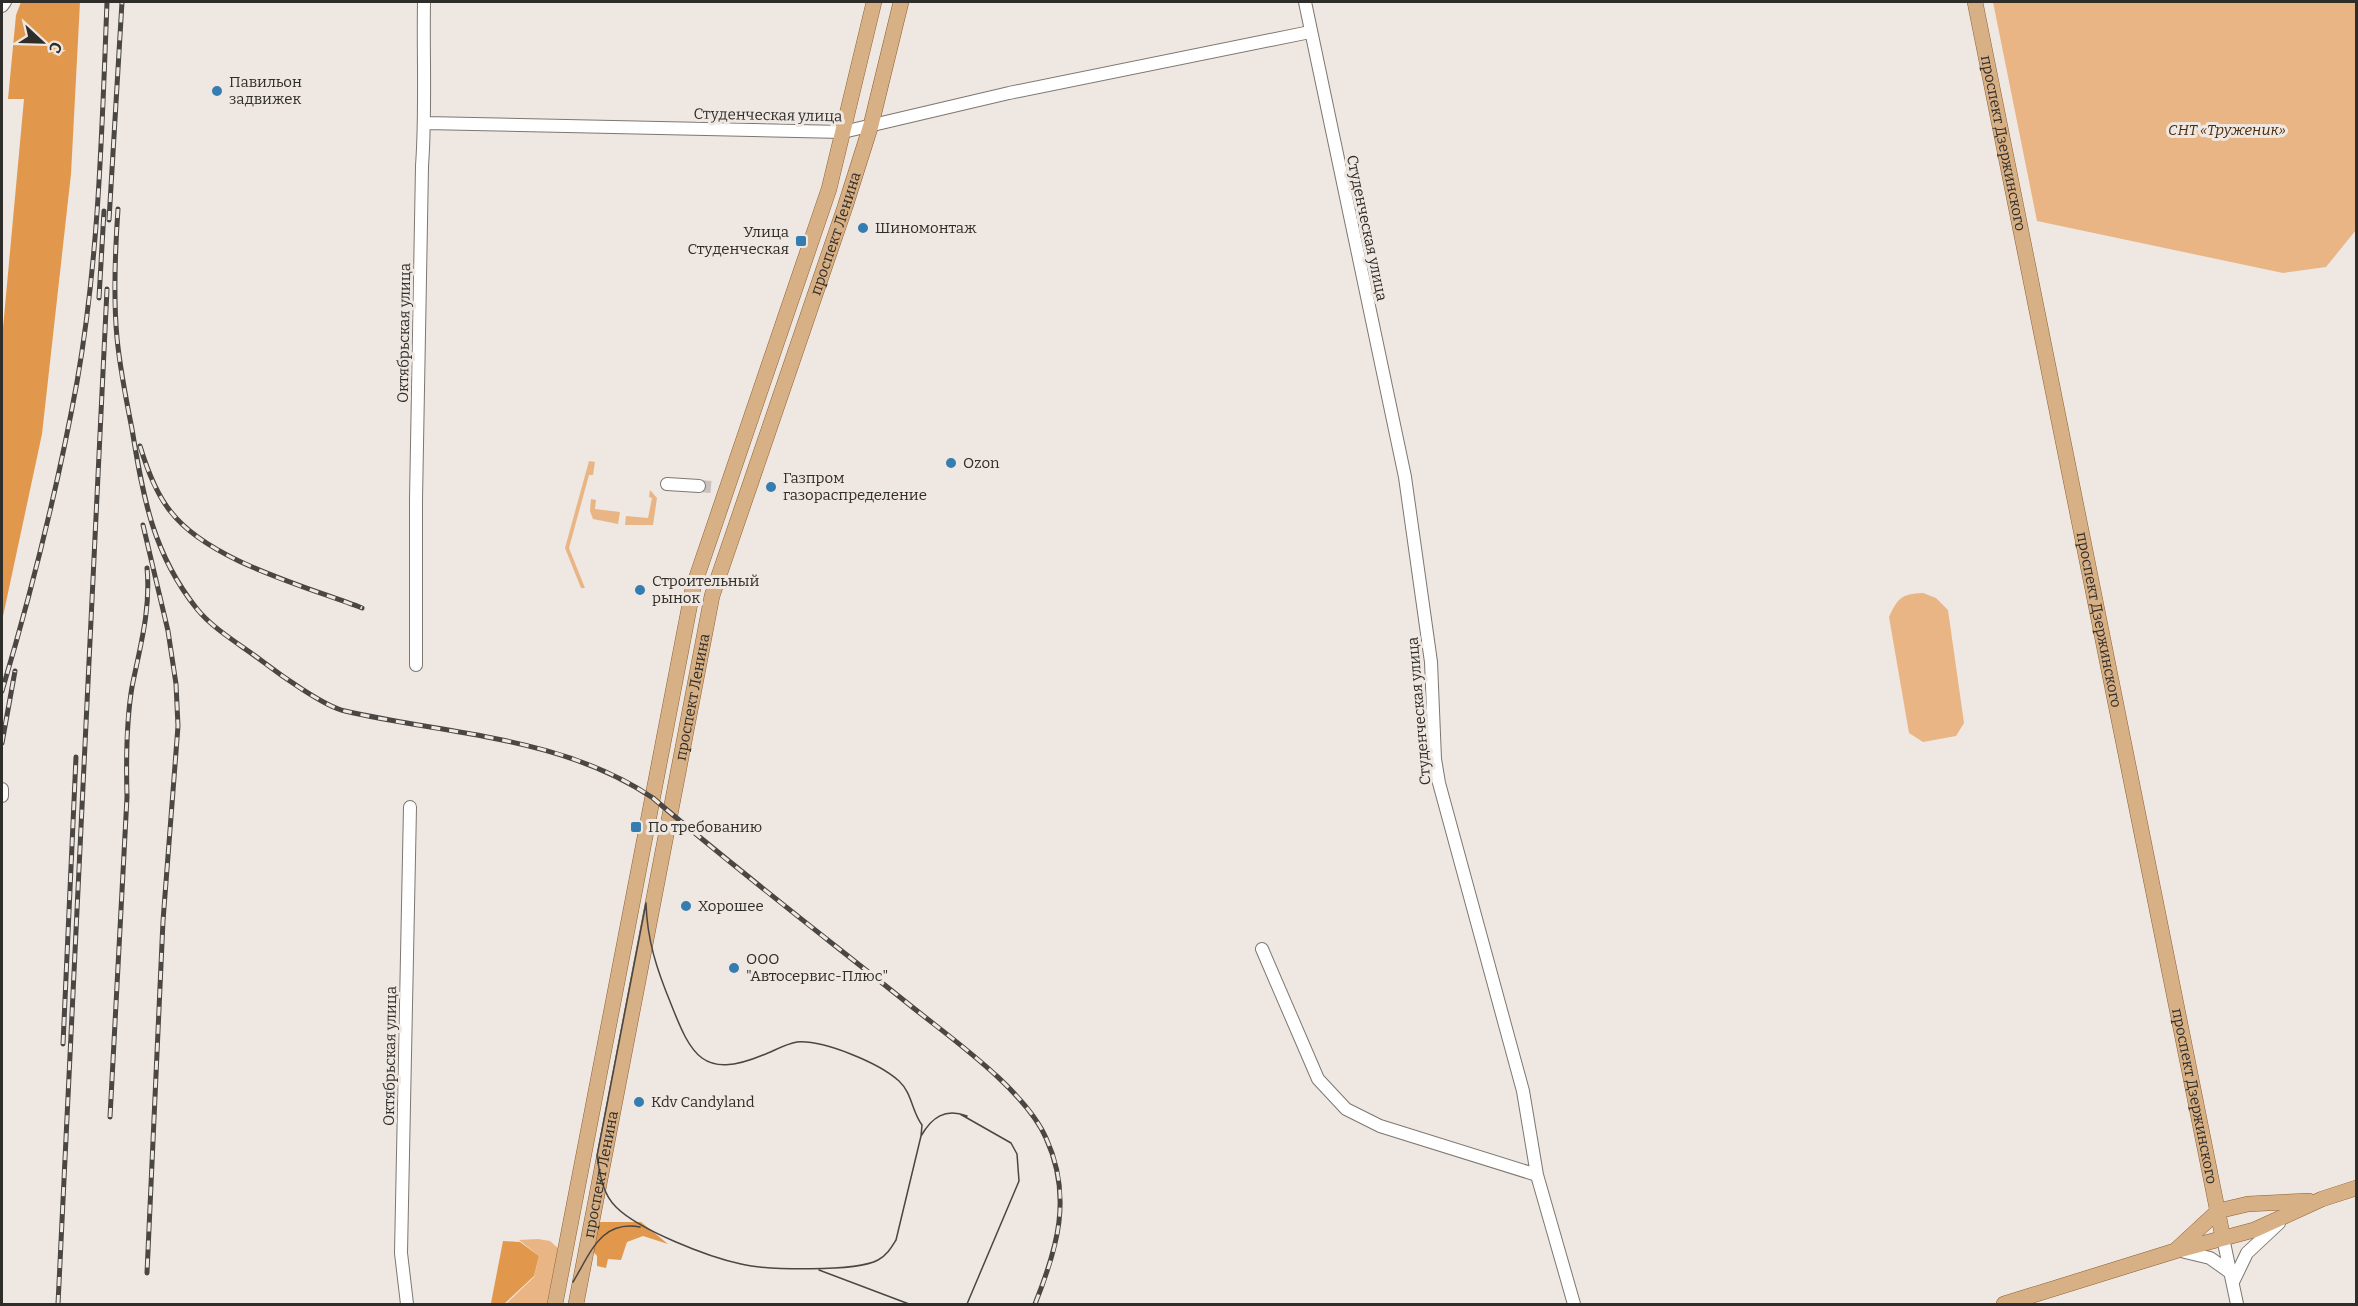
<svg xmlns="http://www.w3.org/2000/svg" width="2358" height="1306" viewBox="0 0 2358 1306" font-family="Bitter,serif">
<rect width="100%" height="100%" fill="#efe7e1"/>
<path fill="#eab584" d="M1993,2H2356V230L2326,267L2283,273L2037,221Z
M589,461L595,462L593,475H589L569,548L585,588H581L565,548Z
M650,490L657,498L653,525H625L626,516L648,518L652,498L649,497Z
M591,499L596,500L595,509L620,512L618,524L593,519L590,511Z
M1923,593L1936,598L1948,610L1964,723L1956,736L1923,742L1909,733L1889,617C1898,598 1901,594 1923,593Z
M538,1239L550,1241L558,1248L547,1304H506L534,1277L539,1256L519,1240Z"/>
<path fill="#e1984d" d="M21,2H80L71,174L42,434L2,621V339L24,99H8L16,15Z
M598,1222H641L668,1244L643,1236L627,1242L621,1260L608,1259L606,1268L597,1266V1256L591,1249Z
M503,1241L520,1242L539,1256L534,1276L504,1304L491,1303Z"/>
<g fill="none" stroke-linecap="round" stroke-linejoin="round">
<path stroke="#c9c2bc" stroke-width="12" stroke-dasharray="12 6" stroke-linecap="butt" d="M699,486L711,487"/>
<defs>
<path id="minor" d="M1305,2L1405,477L1431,662L1435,759L1439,783L1523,1091L1537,1175L1574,1304
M2,6L5,2
M425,123L843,132L1009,93L1310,32
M667,484L699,486
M416,665V500L422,166C426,111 423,56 424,2
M2,789V796
M1262,949L1318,1079L1346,1109L1380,1126L1537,1175
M2223,1238L2237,1304
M2181,1251L2210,1258L2231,1273
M2233,1282L2247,1253L2279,1223
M407,1304L401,1253L410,807"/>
<g id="major">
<path id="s1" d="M1975,2L2223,1238"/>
<path d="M2177,1249L2218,1211L2248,1204L2309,1201"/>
<path d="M555,1304L693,588L829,189L874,2"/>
<path id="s2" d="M576,1304L712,596L845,207L871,125L901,2"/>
<path d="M2004,1304L2175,1251L2254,1230L2322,1199L2356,1188"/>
</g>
</defs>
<use href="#minor" stroke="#7d7771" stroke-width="14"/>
<use href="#major" stroke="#8c6030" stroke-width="16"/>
<use href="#minor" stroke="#fff" stroke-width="12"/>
<use href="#major" stroke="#d8b085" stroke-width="15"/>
<path stroke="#494643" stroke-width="1.5" d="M646,903C647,940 657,970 671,1004C691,1055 703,1080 763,1055C774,1051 785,1044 797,1042C824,1040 879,1063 899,1081C912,1093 912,1112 922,1125L921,1136L896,1240C891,1248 887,1255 878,1260C856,1272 766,1270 741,1264C708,1257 639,1230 616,1207C602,1193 600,1174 597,1156Z
M960,1114L1011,1143L1017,1154L1019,1181L967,1304
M921,1136C932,1117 945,1108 967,1116
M819,1270L909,1304
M573,1282C591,1252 601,1220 640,1227"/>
<defs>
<path id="rail" d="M118,209C115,252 113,295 117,338C120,369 126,399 132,429C143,497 153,554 197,609C213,629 241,645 262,661C279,674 325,707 345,711C449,735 561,736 653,798C737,870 825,937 911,1006C952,1039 1025,1090 1046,1138C1073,1197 1057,1249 1035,1304
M109,220L122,2
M99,298L104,211
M140,446C147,469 156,494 171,512C209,561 305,586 362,608
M143,525L168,631L176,684L178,726L163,921L147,1273
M2,691C32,590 58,486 77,382C99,257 102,128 107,2
M2,743L15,671
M63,1044L76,757
M110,1117L127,797C126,760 126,723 132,687C140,647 151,609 147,568
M58,1304L107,289"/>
</defs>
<use href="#rail" stroke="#494643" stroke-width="5"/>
<use href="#rail" stroke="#efe7e1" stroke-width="3" stroke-dasharray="9" stroke-linecap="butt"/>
</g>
<g fill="#357cb0" stroke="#efe7e1" stroke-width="2">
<circle cx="217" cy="91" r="6"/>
<circle cx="863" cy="228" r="6"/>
<rect x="795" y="235" width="12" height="12" rx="3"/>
<circle cx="951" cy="463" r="6"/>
<circle cx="771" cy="487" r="6"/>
<circle cx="640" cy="590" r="6"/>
<rect x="630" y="821" width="12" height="12" rx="3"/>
<circle cx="686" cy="906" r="6"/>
<circle cx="734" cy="968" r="6"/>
<circle cx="639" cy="1102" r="6"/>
</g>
<g text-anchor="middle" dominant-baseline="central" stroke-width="6" stroke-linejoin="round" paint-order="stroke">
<g font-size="15" fill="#2f2d2a" stroke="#efe7e1" text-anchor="start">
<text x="229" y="82">Павильон<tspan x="229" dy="17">задвижек</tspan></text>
<text x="875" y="228">Шиномонтаж</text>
<text x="789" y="232" text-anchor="end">Улица<tspan x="789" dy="17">Студенческая</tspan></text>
<text x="963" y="463">Ozon</text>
<text x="783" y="478">Газпром<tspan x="783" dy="17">газораспределение</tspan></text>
<text x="652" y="581">Строительный<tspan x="652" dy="17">рынок</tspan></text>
<text x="648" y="827">По требованию</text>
<text x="698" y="906">Хорошее</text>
<text x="746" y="959">ООО<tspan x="746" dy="17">"Автосервис-Плюс"</tspan></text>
<text x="651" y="1102">Kdv Candyland</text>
</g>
<g font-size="15" fill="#2f2d2a" stroke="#efe7e1">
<text transform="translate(768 115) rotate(1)">Студенческая улица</text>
<text stroke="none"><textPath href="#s1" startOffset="144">проспект Дзержинского</textPath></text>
<text transform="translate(1367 228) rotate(78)">Студенческая улица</text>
<text stroke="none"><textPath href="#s2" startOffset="1104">проспект Ленина</textPath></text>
<text transform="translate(404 333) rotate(-89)">Октябрьская улица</text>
<text stroke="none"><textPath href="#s1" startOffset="630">проспект Дзержинского</textPath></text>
<text stroke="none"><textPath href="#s2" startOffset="618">проспект Ленина</textPath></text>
<text transform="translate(1419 711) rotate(-95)">Студенческая улица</text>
<text transform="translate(390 1056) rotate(-89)">Октябрьская улица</text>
<text stroke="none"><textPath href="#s1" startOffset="1116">проспект Дзержинского</textPath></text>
<text stroke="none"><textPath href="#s2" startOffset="132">проспект Ленина</textPath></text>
</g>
<g font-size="15" font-style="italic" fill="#4a2c0b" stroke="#efe7e1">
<text x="2227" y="130">СНТ «Труженик»</text>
</g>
</g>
<rect width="2358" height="1306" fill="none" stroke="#2f2d2a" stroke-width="6"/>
<g transform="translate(42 42) rotate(112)" stroke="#efe7e1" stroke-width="4.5" paint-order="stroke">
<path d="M0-4.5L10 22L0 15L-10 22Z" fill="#2f2d2a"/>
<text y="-9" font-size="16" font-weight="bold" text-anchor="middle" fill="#2f2d2a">С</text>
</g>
</svg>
